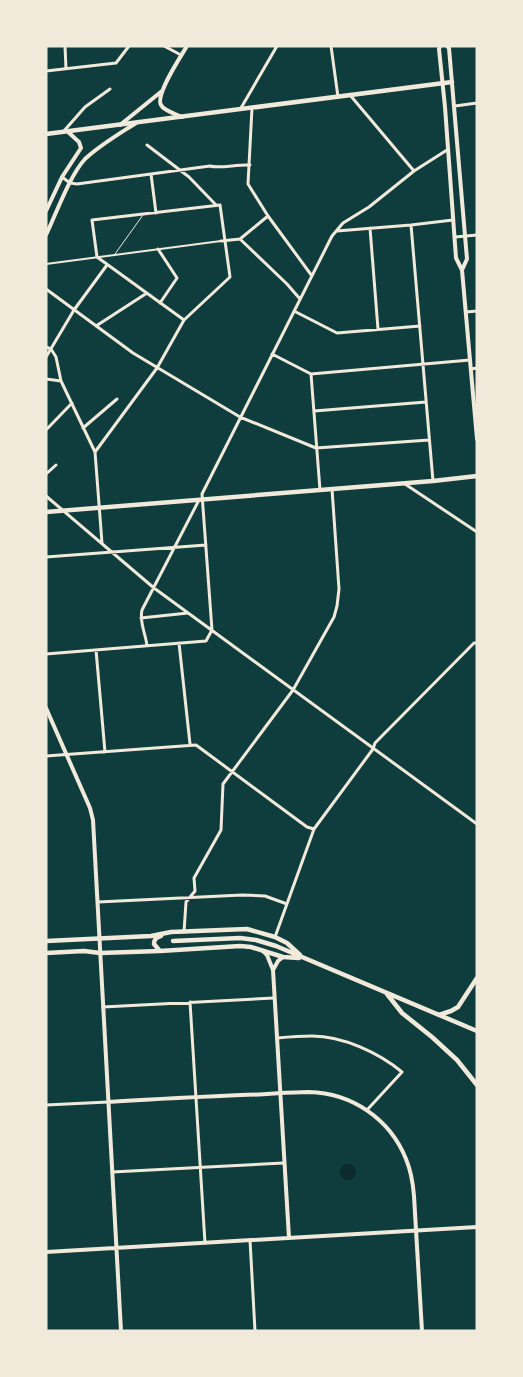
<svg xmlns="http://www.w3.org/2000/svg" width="523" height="1377" viewBox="0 0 523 1377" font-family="'DejaVu Sans',sans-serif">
<rect width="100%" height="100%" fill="#0f3d3e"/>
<path fill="#0a2a2b" d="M340 1172a8 8 0 1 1 16 0a8 8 0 1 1-16 0Z"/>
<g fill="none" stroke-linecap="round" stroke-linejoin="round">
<path stroke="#f1e9da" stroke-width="1" d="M115,254L143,215"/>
<path stroke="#f1e9da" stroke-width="2" d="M46,264L221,241"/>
<path stroke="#f1e9da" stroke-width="3" d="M65,46L66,69
M164,46L181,55
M331,46L338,97
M46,71L116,63L129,46
M350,95L414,171
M455,106L477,103
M241,108L277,46
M252,108L248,184L268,216L312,276
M63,132L85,107L110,89
M147,145L189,177L216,205
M151,174L156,213
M62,177L70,183L77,184L210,166C219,169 238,164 250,165
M411,225L433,481
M370,228L378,329
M337,231L411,225L453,220
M455,237L477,235
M240,239L287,284L300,299
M221,241L240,239L268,216
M158,249L177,278L160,303
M46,289L133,353L240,417L316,448L429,440
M294,311L337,333L420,326
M466,312L477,311
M96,326L147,293
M46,347L51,349L56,357L61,381L95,452
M272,354L311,374L470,360
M46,357L74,310L107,265
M471,369L477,368
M311,374L320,490
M46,379L61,381
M314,411L426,402
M83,428L117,399
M46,430L72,403
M46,474L56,465
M405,484L477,532
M46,496L154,588L477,824
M102,543L95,452L157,368L184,320L230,277L220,205L92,220L97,257L184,320
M46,557L206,545
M141,618L188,613
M179,643L190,744
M147,646C146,634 139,623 142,610L199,500
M96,650L105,752
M46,654L206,641L212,630L202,494L332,236L343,223L369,207L414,171L447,150
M46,756L196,745L307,827L314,829
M98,902L242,895L265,896L287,904
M184,932L186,902L195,891L194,878L221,830L223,784L293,690L334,617L337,606L339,589L332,489
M275,937L314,829L373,749L375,743L474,643H477
M190,1002L205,1243
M103,1007L274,998
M277,1038C288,1037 300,1036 312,1036C343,1036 379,1053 402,1072L367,1110
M46,1105L108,1102
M112,1172L284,1163
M250,1240L255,1331"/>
<path stroke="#f1e9da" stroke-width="4" d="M440,46L439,49L445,107L456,258L462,270L477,439
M447,46L449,48L467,259L462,270
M182,117C176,114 164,111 161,105C155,95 181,56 187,46
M120,125L162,91
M46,211L62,177L81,148L79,142L67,131
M46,235C56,214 70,175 85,159C100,145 119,134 136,123
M46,708L90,808L93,820L121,1331
M263,951L267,955L273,970L289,1238
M273,970L278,961L283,957
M108,1102C152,1099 197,1097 241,1095C263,1095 286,1092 309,1092C352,1093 390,1119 406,1159C411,1171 413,1183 414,1196L422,1331
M46,1252L477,1227"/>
<path stroke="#f1e9da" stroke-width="4.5" d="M46,134L452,82
M46,512L433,481L477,476
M46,941L151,936L171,932L247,929L275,937L287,943L300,955
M173,941L240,938L256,940L276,946L477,1031
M159,950L154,944C154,939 156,938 161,936
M46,953L84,951L100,953L160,951L240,946L251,947L283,957L299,958
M387,994L402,1013L432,1037L457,1060L477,1085
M439,1015L451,1011L458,1007L477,978"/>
</g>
<rect width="523" height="1377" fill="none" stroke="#f1e9da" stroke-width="95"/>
</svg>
